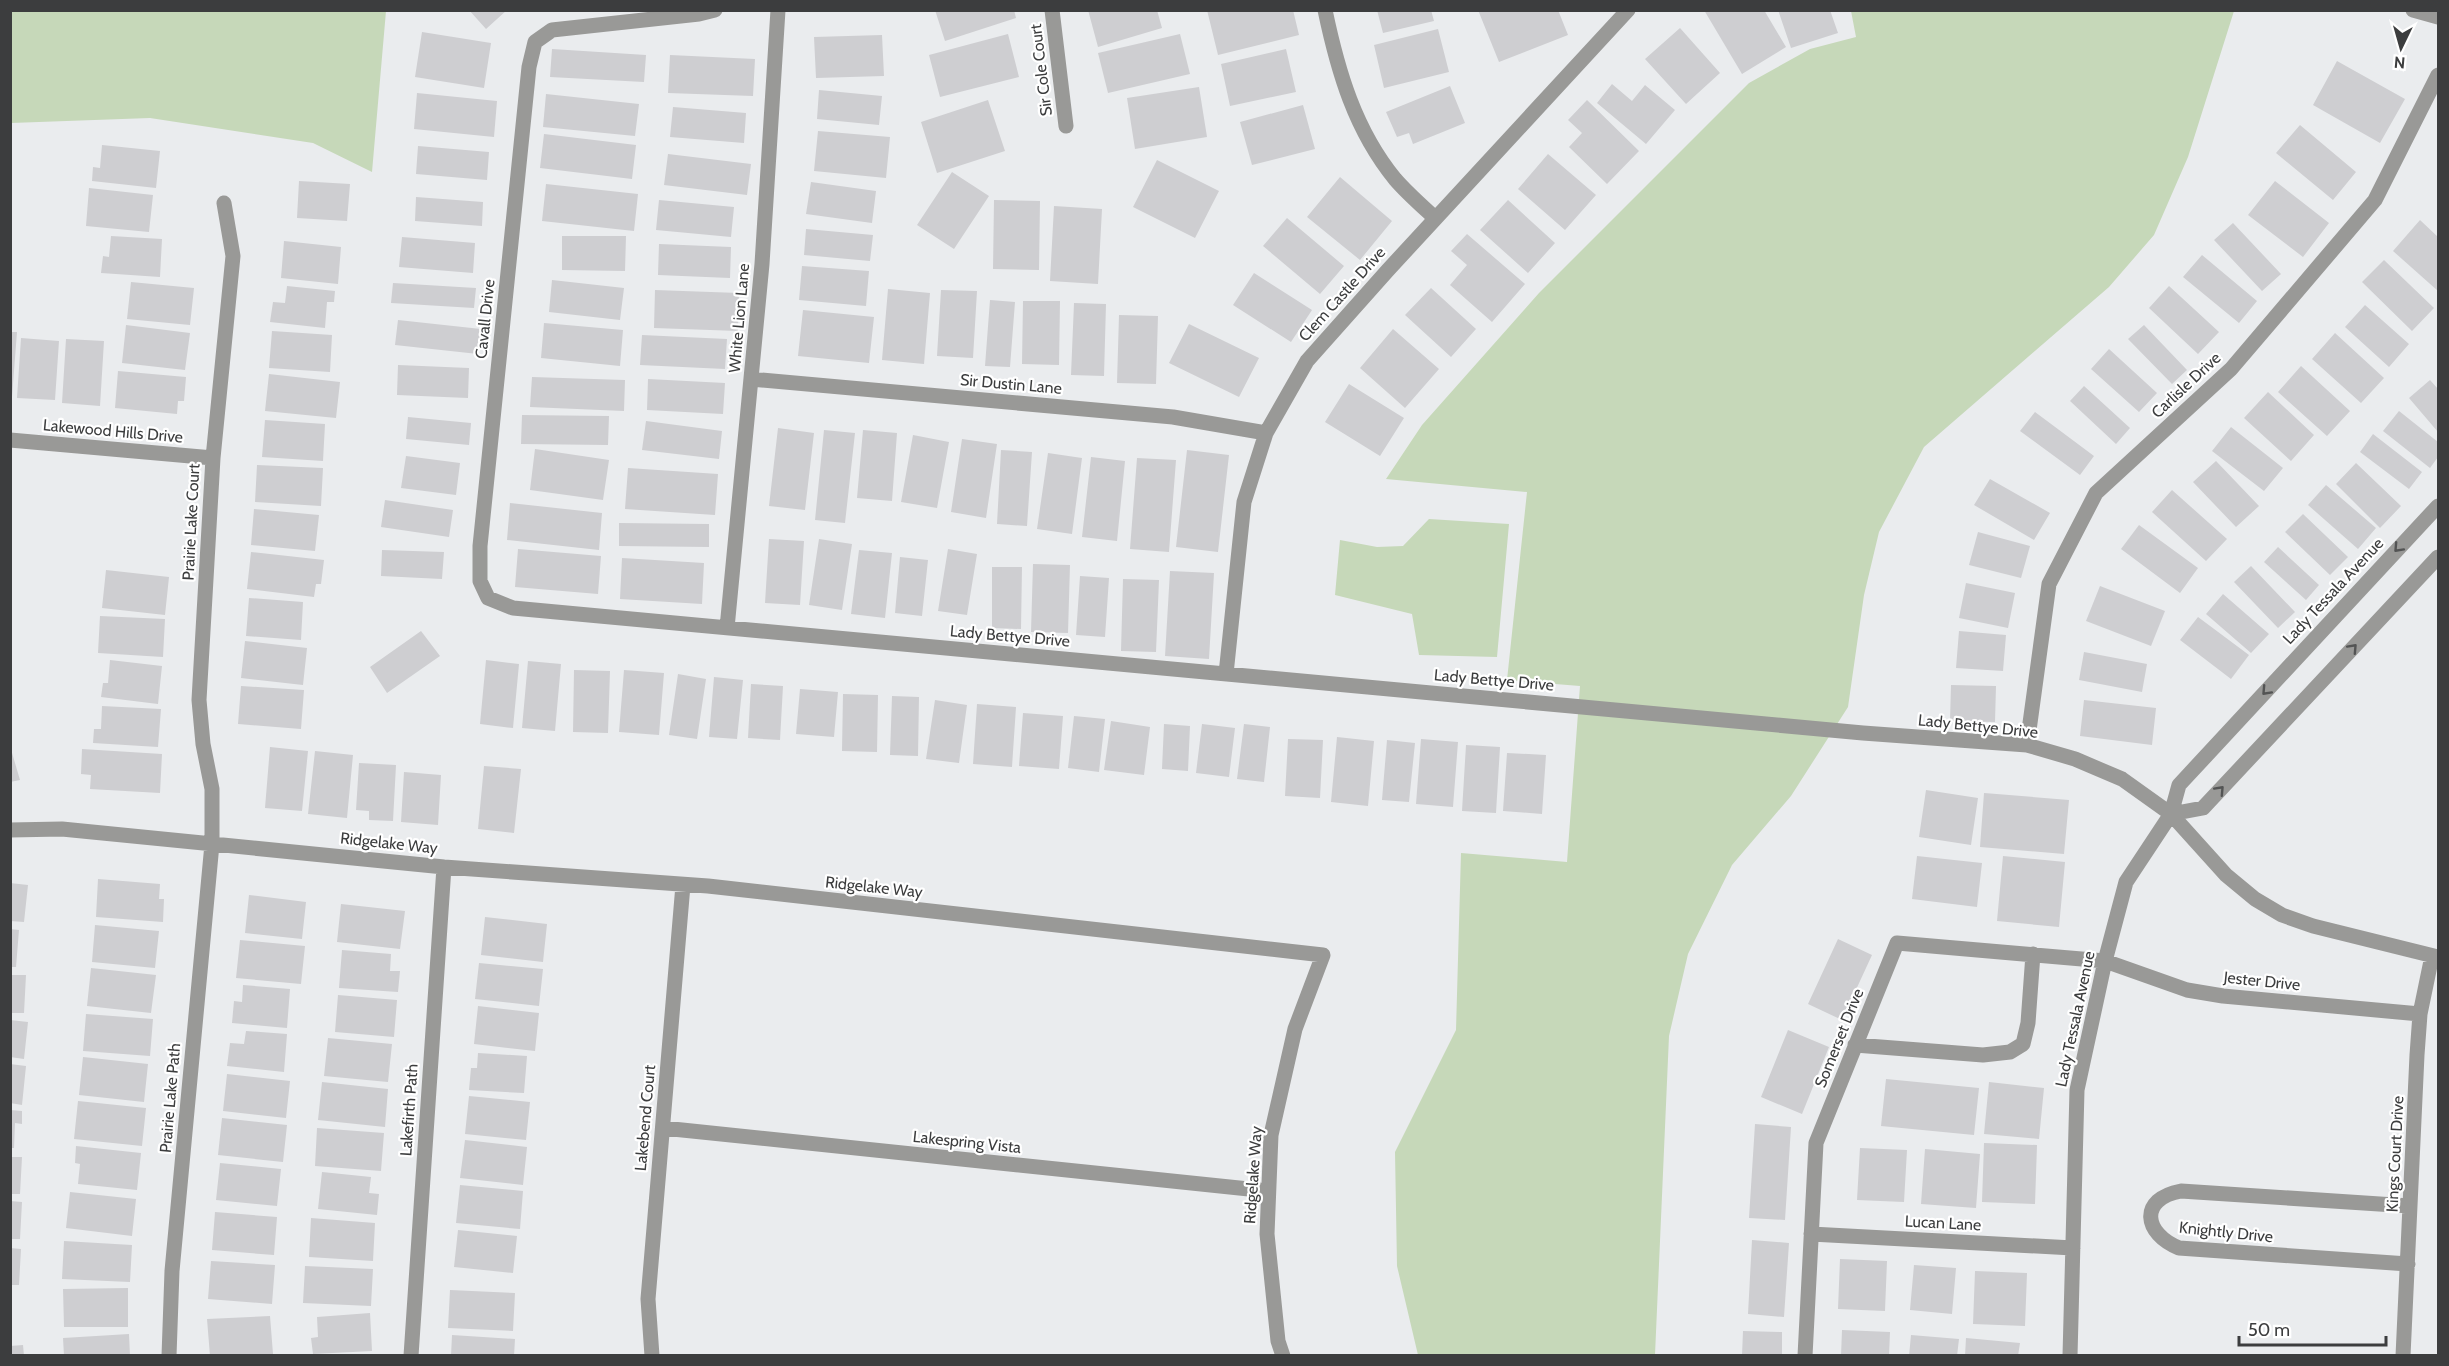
<svg xmlns="http://www.w3.org/2000/svg" width="2449" height="1366" viewBox="0 0 2449 1366" font-family="Cabin,sans-serif">
<rect width="100%" height="100%" fill="#eaecee"/>
<path fill="#c6d8b9" d="M10,11H386L372,172L313,143L150,118L11,123Z
M1851,11H2234L2188,157L2154,235L2109,287L1924,447L1879,532L1864,595L1848,707L1791,796L1732,865L1688,954L1669,1036L1655,1355H1418L1397,1266L1395,1152L1456,1030L1461,853L1567,862L1580,686L1507,680L1527,492L1386,479L1422,425L1539,293L1749,83L1810,49L1856,37Z
M1429,519L1509,524L1497,657L1419,655L1412,614L1335,595L1340,540L1377,547L1403,546Z"/>
<path fill="#ceced1" d="M469,10H507L486,29Z
M935,10H1014L1016,18L945,41Z
M1088,10H1157L1162,28L1098,47Z
M1207,10H1293L1299,35L1218,55Z
M1377,10H1431L1434,21L1383,33Z
M1478,10H1558L1568,35L1499,62Z
M1704,10H1764L1786,47L1742,74Z
M1778,10H1830L1838,33L1791,48Z
M1680,28L1720,73L1686,104L1645,59Z
M1438,29L1449,72L1384,88L1374,45Z
M422,32L491,43L484,88L415,77Z
M1008,34L1019,77L940,97L929,55Z
M1180,34L1190,74L1108,93L1098,53Z
M882,35L884,76L816,78L814,37Z
M552,49L646,55L644,82L550,77Z
M1286,49L1296,92L1230,106L1221,64Z
M670,55L755,59L753,96L668,93Z
M2337,61L2405,99L2380,143L2313,105Z
M1612,84L1632,101L1645,85L1675,110L1646,144L1597,103Z
M1450,86L1465,123L1413,144L1409,133L1397,137L1386,112Z
M1199,87L1207,137L1135,149L1127,98Z
M819,90L882,96L879,125L817,119Z
M417,93L497,101L494,137L414,129Z
M546,94L639,104L635,136L543,127Z
M988,100L1005,151L937,173L921,122Z
M1587,100L1639,151L1607,184L1569,147L1582,133L1568,120Z
M1303,105L1315,149L1252,165L1240,122Z
M673,107L746,113L744,143L670,137Z
M2300,125L2356,172L2333,200L2276,153Z
M818,131L890,137L886,178L814,171Z
M544,134L636,145L632,179L540,168Z
M102,145L160,151L156,188L92,181L93,167L100,168Z
M418,146L489,152L487,180L416,174Z
M668,154L751,164L747,195L664,185Z
M1548,154L1596,195L1565,230L1518,189Z
M1157,160L1219,191L1195,238L1133,207Z
M952,172L989,196L954,249L917,225Z
M1340,177L1392,221L1360,260L1307,217Z
M299,181L350,184L347,221L297,218Z
M2275,181L2329,223L2303,257L2248,215Z
M811,182L876,191L872,223L806,214Z
M546,184L638,194L634,231L542,221Z
M89,188L153,195L149,232L86,226Z
M416,197L483,202L482,226L415,221Z
M659,200L734,207L731,237L656,230Z
M994,200L1040,201L1039,270L993,269Z
M1508,200L1555,243L1528,273L1480,230Z
M1054,206L1102,209L1098,284L1050,281Z
M1287,218L1344,266L1320,294L1263,246Z
M2420,220L2438,237V291L2393,251Z
M2233,223L2281,274L2262,291L2214,240Z
M806,229L873,235L870,261L804,255Z
M1467,234L1525,284L1492,322L1450,285L1467,265L1451,251Z
M111,236L162,239L160,277L101,273L103,256L109,257Z
M562,236H626L625,271L562,270Z
M402,237L475,243L473,273L399,267Z
M284,241L341,247L338,284L281,278Z
M659,244L731,247L730,278L658,275Z
M2202,255L2257,301L2239,323L2183,277Z
M2384,260L2434,308L2412,331L2362,282Z
M802,266L869,271L866,306L799,300Z
M1254,273L1312,310L1291,342L1233,305Z
M552,280L624,288L620,320L549,312Z
M131,282L194,288L190,325L127,319Z
M393,283L476,288L474,308L391,303Z
M287,286L335,291L334,302H327L325,328L270,322L273,302L285,303Z
M2169,286L2219,332L2198,354L2149,308Z
M1431,288L1476,329L1451,357L1405,315Z
M888,289L930,293L924,364L882,360Z
M655,290L739,293L738,331L654,328Z
M941,290L977,291L973,358L937,356Z
M990,300L1015,302L1010,367L985,366Z
M1023,301H1060L1059,365L1022,364Z
M1074,303L1106,304L1104,376L1071,375Z
M2365,305L2409,344L2389,367L2345,327Z
M803,310L874,317L869,363L798,356Z
M1119,315L1158,316L1156,384L1117,383Z
M398,320L481,329L478,354L395,345Z
M544,323L623,330L620,366L541,358Z
M1189,324L1259,358L1239,397L1169,363Z
M126,325L190,333L185,370L122,363Z
M2144,325L2187,370L2172,384L2128,339Z
M1393,329L1439,369L1405,408L1360,368Z
M272,331L332,335L330,372L269,368Z
M10,332H17L12,397H10Z
M2335,333L2384,378L2361,403L2312,359Z
M642,335L727,339L725,369L640,365Z
M21,338L59,341L55,400L17,398Z
M66,339L104,341L100,406L62,403Z
M2109,349L2157,393L2139,412L2091,369Z
M398,365L469,368L468,398L397,395Z
M2301,366L2350,411L2327,436L2278,392Z
M118,371L186,377L184,401H178L177,414L115,408Z
M269,374L340,382L336,418L265,411Z
M532,377L625,380L624,411L530,407Z
M648,379L725,383L723,414L647,410Z
M2430,380L2438,389V432L2409,398Z
M1349,384L1404,418L1380,456L1325,422Z
M2084,386L2130,428L2116,444L2070,401Z
M2268,392L2314,435L2291,461L2244,418Z
M2399,411L2438,442V457L2430,468L2383,431Z
M2035,412L2094,456L2080,475L2020,431Z
M522,415L609,416L608,445L521,444Z
M408,417L471,423L469,445L406,439Z
M265,420L325,424L323,461L262,457Z
M646,421L722,431L719,459L642,450Z
M2231,427L2283,468L2264,491L2212,451Z
M778,428L814,433L805,510L769,506Z
M824,430L855,433L845,523L815,520Z
M863,430L897,433L892,501L857,498Z
M2373,434L2422,472L2409,489L2360,452Z
M913,435L949,442L937,508L901,502Z
M962,439L997,444L986,518L951,512Z
M535,449L609,460L603,500L530,490Z
M1001,450L1032,452L1027,526L997,524Z
M1187,450L1229,455L1218,552L1176,547Z
M1048,453L1082,458L1072,534L1037,529Z
M406,456L460,463L456,495L401,488Z
M1091,457L1125,461L1117,541L1082,537Z
M1137,458L1176,460L1169,552L1130,549Z
M2216,461L2259,506L2236,527L2193,482Z
M2356,463L2401,506L2380,528L2336,484Z
M257,465L323,468L321,506L255,502Z
M628,468L718,474L715,515L625,509Z
M1990,479L2050,513L2034,540L1974,505Z
M2326,485L2376,528L2358,549L2308,505Z
M2172,490L2227,539L2206,561L2152,512Z
M385,500L453,510L449,537L381,527Z
M510,503L602,513L599,550L507,540Z
M254,509L319,515L315,551L251,545Z
M2303,514L2348,557L2330,575L2285,532Z
M619,523L709,524V547L619,546Z
M2139,525L2198,568L2180,593L2121,549Z
M1978,532L2030,546L2021,578L1969,565Z
M769,539L804,541L800,605L765,603Z
M819,539L852,544L842,610L809,605Z
M2278,547L2319,585L2306,600L2264,562Z
M518,549L601,556L598,594L515,587Z
M948,549L977,554L967,615L938,611Z
M382,550L444,552L442,579L381,576Z
M859,550L892,553L885,618L851,614Z
M251,552L324,560L321,584H316L314,597L247,589Z
M900,557L928,560L922,616L895,613Z
M622,558L704,563L702,604L620,599Z
M1033,564L1070,565L1068,633L1031,632Z
M2251,566L2295,612L2278,628L2234,582Z
M992,567H1022L1021,629L992,628Z
M106,570L169,577L165,615L102,608Z
M1170,571L1214,573L1209,659L1165,656Z
M1080,576L1109,578L1105,637L1076,635Z
M1123,579L1159,580L1156,652L1121,651Z
M1966,583L2015,593L2008,628L1959,618Z
M2100,586L2165,611L2151,646L2086,621Z
M2223,594L2269,634L2251,653L2206,614Z
M249,598L303,602L301,640L246,636Z
M100,616L165,619L163,657L98,653Z
M2198,617L2249,655L2231,679L2180,640Z
M421,631L440,656L387,693L370,667Z
M1959,631L2006,635L2003,671L1956,668Z
M245,641L307,648L303,685L241,678Z
M2084,652L2147,664L2142,692L2079,680Z
M110,660L162,666L158,704L101,697L103,683H108Z
M486,660L519,664L513,728L480,724Z
M528,661L561,664L555,731L522,728Z
M574,670L610,671L608,733L573,732Z
M624,670L664,673L659,735L619,732Z
M678,674L706,679L697,739L669,735Z
M714,677L743,680L737,739L709,737Z
M751,684L783,686L780,740L748,738Z
M1951,685L1996,686L1995,722L1950,721Z
M241,686L304,690L301,729L238,724Z
M800,689L838,692L834,737L796,734Z
M843,694L878,695L877,752L842,751Z
M892,696L919,697L918,756L890,755Z
M935,700L967,705L959,763L926,759Z
M2084,700L2156,708L2152,745L2080,736Z
M977,704L1016,707L1012,767L973,764Z
M102,706L161,709L158,747L93,743L94,729H101Z
M1023,713L1063,716L1059,769L1019,766Z
M1074,716L1105,719L1099,772L1068,768Z
M1111,721L1150,727L1144,775L1104,770Z
M1164,724L1190,726L1188,771L1162,769Z
M1202,724L1235,728L1229,777L1196,773Z
M1244,724L1270,727L1264,782L1237,779Z
M1337,737L1374,741L1368,806L1331,802Z
M1288,739L1323,740L1320,798L1285,796Z
M1421,739L1458,742L1453,807L1416,804Z
M1387,740L1415,743L1409,802L1382,800Z
M1466,745L1500,747L1496,813L1462,811Z
M10,746L20,780L10,782Z
M270,747L308,751L302,811L265,808Z
M82,749L162,754L160,793L90,789L91,775L81,774Z
M315,751L353,755L347,818L308,814Z
M1507,753L1546,755L1542,814L1503,811Z
M359,763L396,765L393,821L369,820V811L356,810Z
M484,766L521,769L514,833L478,829Z
M404,772L441,775L438,825L401,822Z
M1926,790L1978,798L1971,845L1919,837Z
M1984,793L2069,800L2064,854L1980,847Z
M1917,856L1982,863L1977,907L1912,899Z
M2003,856L2065,862L2059,927L1997,921Z
M98,879L160,884L159,899H164L163,922L96,917Z
M10,883L28,885L24,922L10,921Z
M249,895L306,902L302,939L245,933Z
M341,904L405,911L400,949L337,942Z
M485,917L547,924L543,962L481,955Z
M95,925L159,931L155,968L92,962Z
M10,929L19,930L16,967H10Z
M1838,939L1872,955L1842,1020L1808,1004Z
M240,940L305,946L301,984L236,978Z
M342,950L391,954L390,971H400L398,992L339,988Z
M479,963L543,969L539,1006L475,999Z
M91,968L156,975L151,1013L87,1006Z
M10,975H26L24,1013H10Z
M243,985L290,989L287,1028L232,1023L234,1001L242,1002Z
M338,995L397,1000L394,1037L335,1032Z
M478,1006L539,1013L535,1051L474,1044Z
M86,1014L153,1019L150,1056L83,1051Z
M10,1020L28,1022L24,1059L10,1057Z
M1788,1030L1829,1047L1802,1114L1761,1097Z
M246,1031L287,1034L284,1072L227,1066L230,1043L244,1044Z
M328,1038L392,1044L388,1082L324,1076Z
M478,1053L527,1056L524,1093L469,1090L471,1068H477Z
M83,1057L148,1064L144,1102L79,1095Z
M10,1064L26,1066L22,1105L10,1103Z
M227,1074L290,1081L286,1118L223,1111Z
M1886,1079L1979,1088L1974,1135L1881,1126Z
M322,1082L388,1089L385,1127L318,1120Z
M1989,1082L2044,1088L2039,1139L1984,1134Z
M469,1096L530,1102L526,1140L465,1134Z
M78,1101L146,1108L142,1146L74,1139Z
M10,1110L22,1111V1124L15,1123L14,1148H10Z
M222,1118L287,1125L283,1162L218,1155Z
M1755,1124L1791,1127L1785,1220L1749,1218Z
M317,1128L384,1133L381,1171L315,1166Z
M465,1140L527,1147L523,1185L460,1178Z
M1984,1143L2037,1145L2035,1204L1982,1202Z
M76,1146L141,1153L137,1190L78,1184L80,1164L75,1163Z
M1860,1148L1907,1150L1904,1202L1857,1200Z
M1925,1149L1980,1154L1976,1208L1921,1204Z
M10,1157H22L20,1194H10Z
M220,1163L281,1169L277,1206L216,1200Z
M322,1172L371,1177L369,1193L379,1194L377,1215L318,1209Z
M460,1185L523,1191L520,1229L456,1223Z
M70,1192L136,1199L132,1236L66,1228Z
M10,1201L22,1202L20,1239H10Z
M215,1212L277,1217L274,1255L212,1250Z
M311,1218L375,1223L373,1261L309,1257Z
M458,1230L517,1236L513,1273L454,1267Z
M1752,1240L1789,1243L1784,1317L1748,1314Z
M64,1241L132,1245L130,1282L62,1279Z
M10,1248L21,1249L19,1285H10Z
M1840,1259L1887,1261L1885,1311L1838,1309Z
M211,1261L275,1265L272,1304L208,1299Z
M1914,1265L1956,1268L1952,1314L1910,1310Z
M305,1266L373,1269L371,1306L303,1303Z
M1975,1271L2027,1273L2025,1326L1973,1324Z
M128,1288V1327H64L63,1289Z
M450,1290L515,1293L513,1331L448,1328Z
M370,1313L372,1351L313,1354L311,1338L318,1337L317,1317Z
M270,1316L273,1354L210,1356L207,1319Z
M1842,1330L1890,1332L1889,1356H1841Z
M1743,1331L1782,1332V1356H1742Z
M129,1334L130,1356H64L63,1338Z
M452,1335L515,1339L514,1356H451Z
M1911,1335L1959,1339L1957,1356H1909Z
M1966,1338L2020,1343L2018,1356H1965Z
M23,1345L24,1356H10V1346Z"/>
<g fill="none" stroke-linecap="round" stroke-linejoin="round">
<path stroke="#999997" stroke-width="15" d="M715,10L699,14L552,30L535,42L529,67L480,546V581L488,598L513,608L1863,733L2027,745L2075,759L2122,779L2171,814L2226,875L2255,899L2282,915L2313,926L2438,957
M1052,10L1066,126
M1325,10C1338,72 1355,130 1395,179C1407,193 1422,206 1435,218
M2413,10L2438,17
M751,379L1173,417L1266,433
M10,440L213,458
M2438,506L2179,785L2171,814L2203,808L2438,557
M727,628L762,264L778,10
M1226,674L1244,502L1266,433L1307,361L1388,270L1628,10
M2027,745L2049,584L2096,493L2231,369L2375,200L2438,75
M10,830L62,829L444,867L708,886L1323,955L1295,1029L1271,1135L1267,1234L1278,1341L1283,1356
M1855,1045L1983,1055L2010,1052L2023,1044L2028,1023L2033,954
M663,1128L1268,1191
M1811,1234L2073,1248
M2408,1264L2179,1248C2144,1234 2138,1199 2181,1191L2410,1206
M169,1356L172,1271L212,844V789L203,744L199,700L213,458L233,256L224,203
M411,1356L444,867
M652,1356L648,1299L683,885
M1805,1356L1816,1143L1897,943L2105,961L2187,990L2223,996L2420,1014
M2070,1356L2077,1090L2105,961L2126,882L2171,814
M2403,1356L2417,1055L2420,1014L2432,956"/>
</g>
<defs><path id="oneway-chevron" d="M-2-3.5L2.5 0L-2 3.5" fill="none" stroke-width="1.6" stroke-linecap="round" stroke-linejoin="round" transform="scale(1.5)"/></defs>
<g stroke="#535454">
<use href="#oneway-chevron" transform="translate(2398 548) rotate(133)"/>
<use href="#oneway-chevron" transform="translate(2353 648) rotate(-47)"/>
<use href="#oneway-chevron" transform="translate(2266 691) rotate(133)"/>
<use href="#oneway-chevron" transform="translate(2220 790) rotate(-47)"/>
</g>
<g text-anchor="middle" dominant-baseline="central" stroke-width="4.5" stroke-linejoin="round" paint-order="stroke">
<g font-size="16" fill="#3c3d3e" stroke="#fff">
<text transform="translate(1041 70) rotate(-97)">Sir Cole Court</text>
<text transform="translate(1342 294) rotate(-48)">Clem Castle Drive</text>
<text transform="translate(739 318) rotate(-85)">White Lion Lane</text>
<text transform="translate(485 319) rotate(-84)">Cavall Drive</text>
<text transform="translate(1011 384) rotate(5)">Sir Dustin Lane</text>
<text transform="translate(2186 385) rotate(-43)">Carlisle Drive</text>
<text transform="translate(113 431) rotate(5)">Lakewood Hills Drive</text>
<text transform="translate(191 522) rotate(-87)">Prairie Lake Court</text>
<text transform="translate(2333 591) rotate(-47)">Lady Tessala Avenue</text>
<text transform="translate(1010 636) rotate(5)">Lady Bettye Drive</text>
<text transform="translate(1494 680) rotate(5)">Lady Bettye Drive</text>
<text transform="translate(1978 726) rotate(6)">Lady Bettye Drive</text>
<text transform="translate(389 843) rotate(6)">Ridgelake Way</text>
<text transform="translate(874 887) rotate(6)">Ridgelake Way</text>
<text transform="translate(2262 981) rotate(6)">Jester Drive</text>
<text transform="translate(2075 1019) rotate(-78)">Lady Tessala Avenue</text>
<text transform="translate(1839 1038) rotate(-68)">Somerset Drive</text>
<text transform="translate(170 1098) rotate(-85)">Prairie Lake Path</text>
<text transform="translate(409 1110) rotate(-86)">Lakefirth Path</text>
<text transform="translate(645 1118) rotate(-85)">Lakebend Court</text>
<text transform="translate(967 1142) rotate(6)">Lakespring Vista</text>
<text transform="translate(2395 1154) rotate(-87)">Kings Court Drive</text>
<text transform="translate(1253 1175) rotate(-86)">Ridgelake Way</text>
<text transform="translate(1943 1223) rotate(3)">Lucan Lane</text>
<text transform="translate(2226 1232) rotate(6)">Knightly Drive</text>
</g>
</g>
<rect width="2449" height="1366" fill="none" stroke="#3c3d3e" stroke-width="24"/>
<g transform="translate(2401 48) rotate(185)" stroke="#ffffff" stroke-width="4.5" paint-order="stroke">
<path d="M0-4.5L10 22L0 15L-10 22Z" fill="#3c3d3e"/>
<text y="-9" font-size="16" font-weight="bold" text-anchor="middle" fill="#3c3d3e">N</text>
</g>
<path d="M2239 1336v9h147v-9" fill="none" stroke="#3c3d3e" stroke-width="3"/>
<text x="2248" y="1336" font-size="18" fill="#3c3d3e" stroke="#ffffff" stroke-width="4.5" paint-order="stroke">50 m</text>
</svg>
